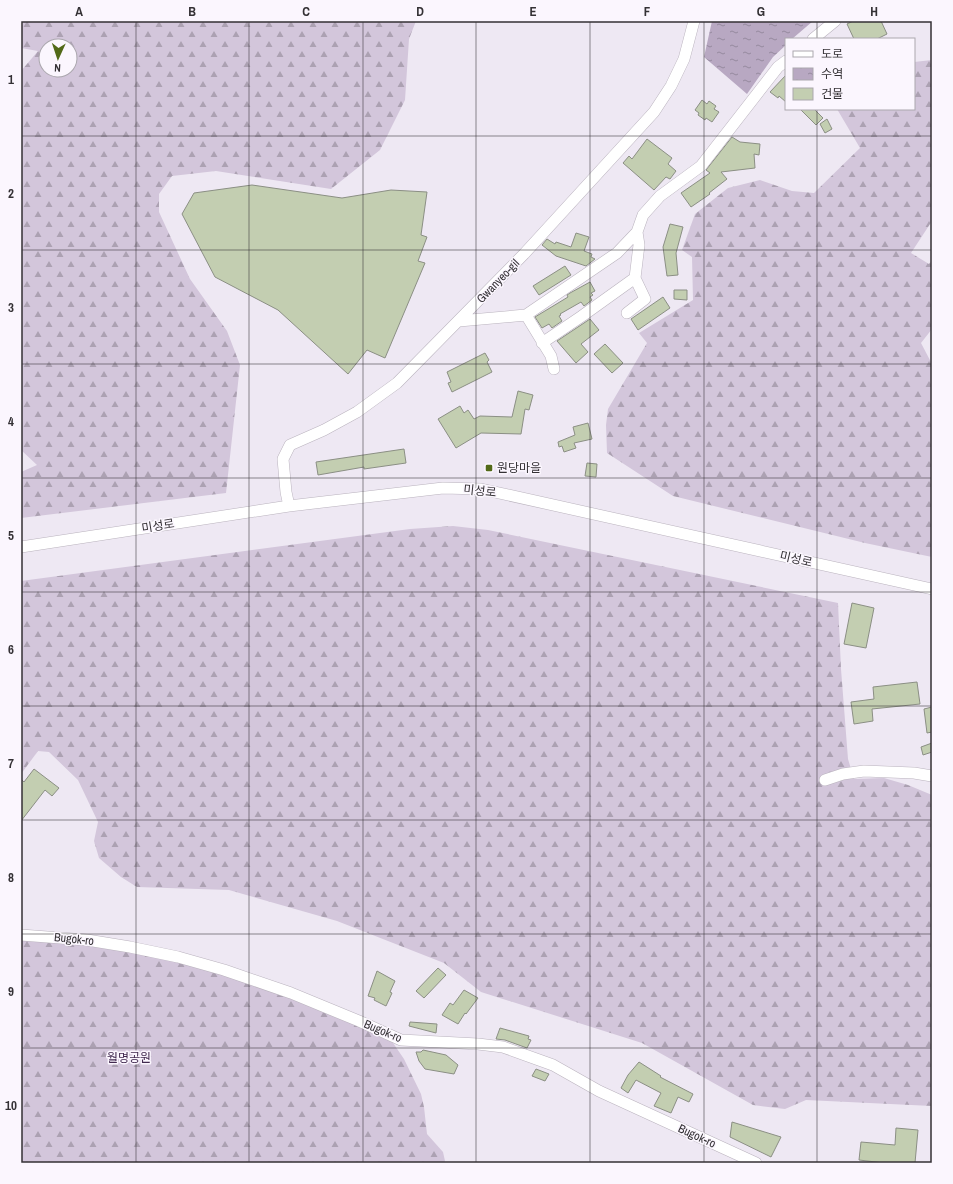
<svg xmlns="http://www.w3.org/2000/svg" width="953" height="1184" viewBox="0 0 953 1184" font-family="'Archivo Narrow','Noto Sans KR',sans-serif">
<defs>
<pattern id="forest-firs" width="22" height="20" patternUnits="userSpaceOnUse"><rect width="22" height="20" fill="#d3c6db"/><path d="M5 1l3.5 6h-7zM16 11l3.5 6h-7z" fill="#aca1b2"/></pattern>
<pattern id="water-ripples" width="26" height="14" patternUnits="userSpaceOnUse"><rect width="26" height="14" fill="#b8a8c2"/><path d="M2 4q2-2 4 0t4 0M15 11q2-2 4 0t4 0" fill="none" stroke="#96899e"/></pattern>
</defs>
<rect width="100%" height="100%" fill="#eee8f3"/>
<path fill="url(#forest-firs)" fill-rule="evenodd" d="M24,21H416L409,39L405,100L380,150L331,189L216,171L172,176L159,194V212L190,279L227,331L240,365L226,493L21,518V472L37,465L21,450V71L38,51L21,48V28ZM46,46H70V70H46Z
M932,60V221L911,253L929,264L932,260V329L921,343L932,364V557L865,543L673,496L607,453L606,425L608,409L647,343L639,333L693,300L692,257L682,250L695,214L728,188L760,180L792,191L814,193L860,148L837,109H914V62Z
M453,526L488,530L838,603L841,669L848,759L854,779L884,778L908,785L932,795V1106L806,1100L785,1109L753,1105L642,1043L481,992L444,963L337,921L229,890L137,887L121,877L99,858L94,841L98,822L78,780L49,752L38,751L21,774V581L410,529Z
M21,937L87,942L171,960L241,980L316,1006L389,1037L404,1059L421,1094L424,1107L427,1134L443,1152L445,1161L443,1163H21Z"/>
<path fill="url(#water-ripples)" d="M712,21H813L792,39H786V45L773,57L747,94L704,57Z"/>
<path fill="#c3ceb1" stroke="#8b8f84" d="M853,21H881L887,34L877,39H854L847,24Z
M786,75V102L779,96L778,98L770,92Z
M702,100L707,104L709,101L716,106L714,109L719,112L712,122L706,118L705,120L698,115L699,113L695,110Z
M800,109H814L823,118L816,125Z
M827,119L832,129L825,133L820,124Z
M732,137L740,142L760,144L759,155L754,154L755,168L721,172L727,179L709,193L710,194L691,207L681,193L710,173L706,170Z
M647,139L672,158L668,164L676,171L670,179L666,177L654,190L623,163L629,156L632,159Z
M252,185L342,198L391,190L427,192L421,235L427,237L418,261L425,263L385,358L367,350L348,374L278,310L215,277L182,214L194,193Z
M670,224L683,227L676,253L678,275L667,276L663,247Z
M576,233L589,237L584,251L592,254L591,257L595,259L586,266L556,256L542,245L547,239L555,244L556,242L571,247Z
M565,266L571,275L539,295L533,286Z
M590,282L595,291L591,293L593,295L590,297L592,300L584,306L581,302L560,314L561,315L559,316L562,321L552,328L549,324L542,328L535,317L568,297L567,295L570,293Z
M674,290H687V300L674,299Z
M663,297L670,308L638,330L631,319Z
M590,319L599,330L581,344L588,352L576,363L557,341Z
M605,344L623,363L612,373L594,354Z
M485,353L489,360L487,362L492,372L452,392L448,383L451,382L447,372Z
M518,391L533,395L529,410L525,409L521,434L481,433L456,448L438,419L460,406L464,413L468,410L474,419L480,416L512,417Z
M588,423L592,439L574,443L576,448L564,452L562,446L559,447L558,442L575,435L573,427Z
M404,449L406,463L364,469V467L318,475L316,462Z
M587,463L597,464L596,477L585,476Z
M852,603L874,608L866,648L844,644Z
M917,682L920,704L872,709L873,721L854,724L851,702L874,699L873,687Z
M932,707V732L927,733L924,709Z
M932,743V752L923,755L921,747Z
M34,769L59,788L52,796L45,790L21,821V779L24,782Z
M438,968L446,975L424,998L416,991Z
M377,971L395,981L390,992L392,993L386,1006L374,1000L375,998L368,996Z
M464,990L478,998L466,1014L465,1013L458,1024L442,1015L450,1003L453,1005Z
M410,1022L437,1024L436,1033L409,1026Z
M500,1028L529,1036L528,1039L531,1040L527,1048L505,1040L496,1039Z
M423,1050L446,1055L458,1065L454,1074L425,1069L419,1061L416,1052H421Z
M639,1062L661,1076L660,1077L693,1094L689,1102L678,1097L671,1113L654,1106L661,1093L636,1080L628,1093L621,1088L628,1075Z
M536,1069L549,1074L545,1081L532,1076Z
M732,1122L781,1137L771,1157L730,1137Z
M896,1128L918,1130L915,1163H884L859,1160L861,1142L895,1145Z"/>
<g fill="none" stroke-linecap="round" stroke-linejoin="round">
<defs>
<path id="minor" d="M813,39L835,21
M627,313L645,299L635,278
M526,315L551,356L554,369
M459,321L526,315L617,253L637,232L643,215L660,196L701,166L778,67L786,61
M542,343L582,316L635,278L639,245L637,232
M289,506L286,492L283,459L290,445L324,430L357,412L397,383L524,254L654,112L671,86L684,59L694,21
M21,547L289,506L443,488L481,489L932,589
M825,780L843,774L864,771L914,773L932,776
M21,935L87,940L130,947L178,957L224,970L291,993L359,1021L401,1040L478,1044L503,1047L553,1065L599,1091L756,1163"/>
</defs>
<use href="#minor" stroke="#bab3be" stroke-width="12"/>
<use href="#minor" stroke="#fff" stroke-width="11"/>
</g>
<path fill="none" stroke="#343135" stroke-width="1" stroke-opacity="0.55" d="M136,21V1163M249,21V1163M363,21V1163M476,21V1163M590,21V1163M704,21V1163M817,21V39M817,109V1163M21,136H932M21,250H932M21,364H932M21,478H932M21,592H932M21,706H932M21,820H932M21,934H932M21,1048H932"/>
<rect fill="#526918" stroke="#fbf6fe" stroke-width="1.5" x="485" y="464" width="8" height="8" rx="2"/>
<g text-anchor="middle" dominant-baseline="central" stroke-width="3" stroke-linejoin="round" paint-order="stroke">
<g font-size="12" fill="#343135" stroke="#fbf6fe">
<text transform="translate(498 281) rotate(-46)">Gwanyeo-gil</text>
<text transform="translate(480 491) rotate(6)">미성로</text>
<text transform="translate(158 526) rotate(-9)">미성로</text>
<text transform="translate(796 559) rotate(13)">미성로</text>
<text transform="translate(74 939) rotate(6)">Bugok-ro</text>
<text transform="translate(383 1031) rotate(23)">Bugok-ro</text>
<text transform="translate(697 1136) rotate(25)">Bugok-ro</text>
</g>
<g font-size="12" fill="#343135" stroke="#fbf6fe" text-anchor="start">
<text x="497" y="468">원당마을</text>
</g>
<g font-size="12" fill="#41294f" stroke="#fbf6fe">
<text x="129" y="1058">월명공원</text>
</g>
</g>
<rect width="953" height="1184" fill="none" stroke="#fbf6fe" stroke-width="44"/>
<rect x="785" y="38" width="130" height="72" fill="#fbf6fe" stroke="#aba7ae"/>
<rect x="793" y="51" width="20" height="6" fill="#ffffff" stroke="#aba7ae"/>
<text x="821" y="58" font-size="12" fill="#343135">도로</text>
<rect x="793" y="68" width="20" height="12" fill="url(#water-ripples)" stroke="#aba7ae"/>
<text x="821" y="78" font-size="12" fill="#343135">수역</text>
<rect x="793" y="88" width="20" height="12" fill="#c3ceb1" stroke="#aba7ae"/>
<text x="821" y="98" font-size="12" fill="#343135">건물</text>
<g transform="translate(58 58) rotate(183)"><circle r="19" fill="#fbf6fe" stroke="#aba7ae"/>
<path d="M0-3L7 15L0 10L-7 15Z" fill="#526918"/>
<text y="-6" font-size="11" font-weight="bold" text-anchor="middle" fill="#343135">N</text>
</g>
<rect x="22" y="22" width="909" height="1140" fill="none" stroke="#343135" stroke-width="1.5"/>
<g font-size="13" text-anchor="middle" font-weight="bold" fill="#343135">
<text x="79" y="16">A</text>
<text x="192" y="16">B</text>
<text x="306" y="16">C</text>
<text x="420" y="16">D</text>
<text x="533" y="16">E</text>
<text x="647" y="16">F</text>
<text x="761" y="16">G</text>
<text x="874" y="16">H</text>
<text x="11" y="84">1</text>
<text x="11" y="198">2</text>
<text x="11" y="312">3</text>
<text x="11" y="426">4</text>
<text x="11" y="540">5</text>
<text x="11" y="654">6</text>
<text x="11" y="768">7</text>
<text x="11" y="882">8</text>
<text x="11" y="996">9</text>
<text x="11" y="1110">10</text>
</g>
</svg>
